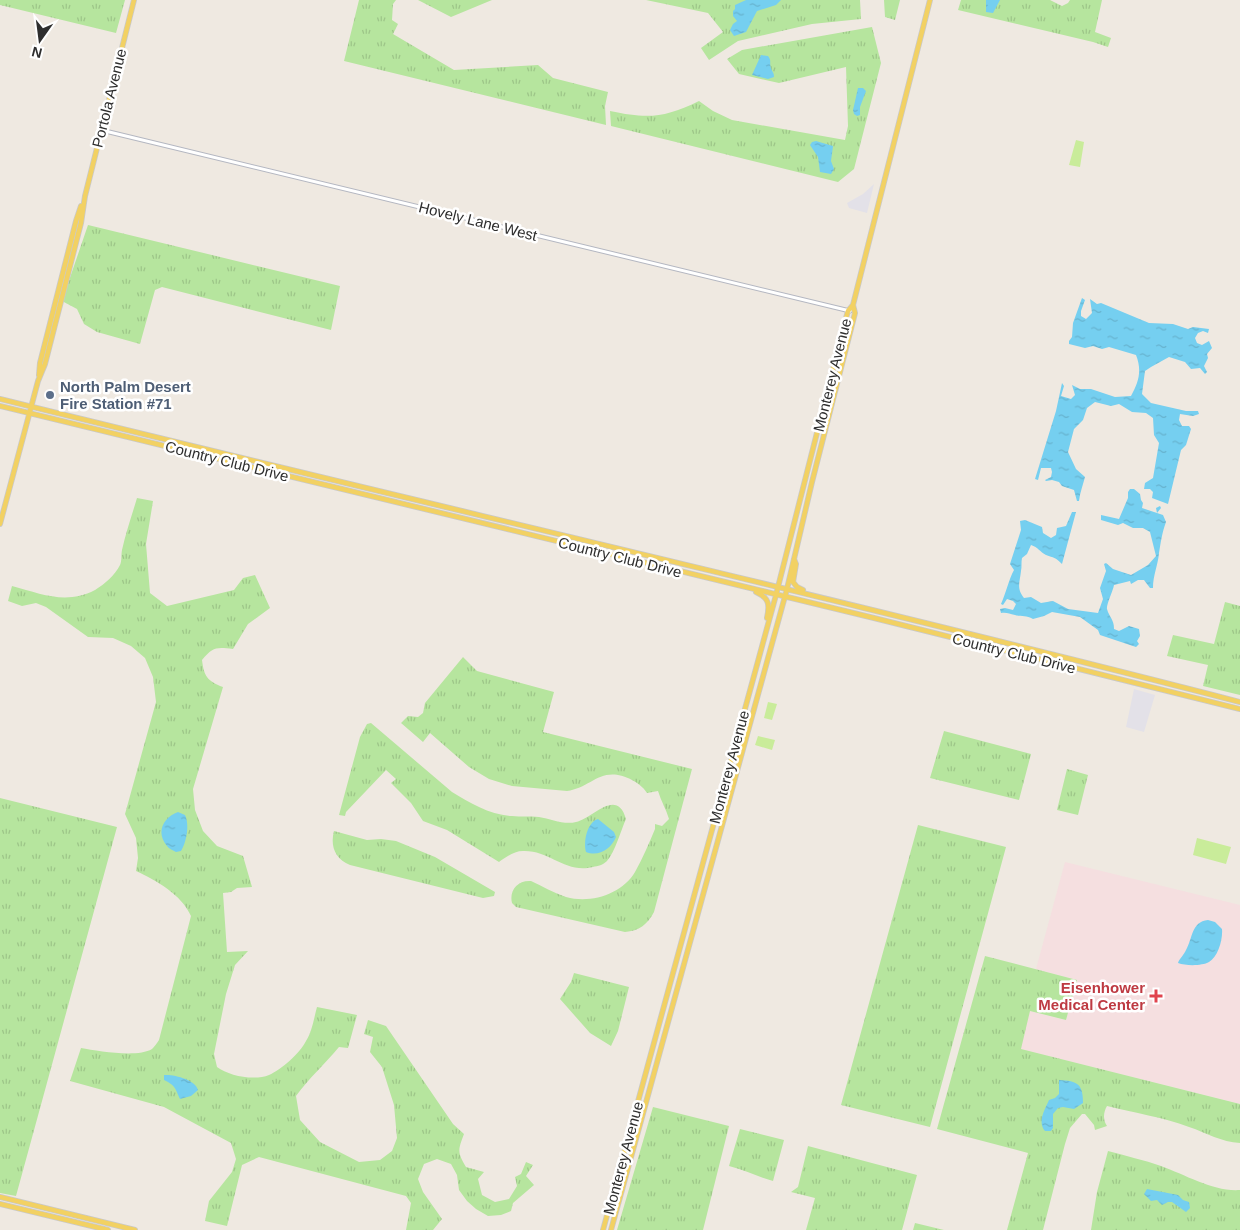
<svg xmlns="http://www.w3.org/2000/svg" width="1240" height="1230" viewBox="0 0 1240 1230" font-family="Helvetica,sans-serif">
<defs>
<pattern id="grass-tufts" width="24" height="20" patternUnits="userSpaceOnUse" patternTransform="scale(1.25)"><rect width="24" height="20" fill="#b6e59e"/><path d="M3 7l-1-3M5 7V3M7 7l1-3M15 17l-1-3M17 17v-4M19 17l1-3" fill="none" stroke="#9dc588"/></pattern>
<pattern id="water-ripples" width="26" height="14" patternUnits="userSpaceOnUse" patternTransform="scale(1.25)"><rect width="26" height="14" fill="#75cff0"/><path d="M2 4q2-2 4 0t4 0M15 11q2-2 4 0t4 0" fill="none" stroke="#66b2ce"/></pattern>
</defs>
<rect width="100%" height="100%" fill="#efe9e1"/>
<path fill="#e3e1e8" d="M874,184L867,213L849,208L847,203L863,194Z
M1134,689L1155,695L1144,732L1126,727Z"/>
<path fill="#f5dfe0" d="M1065,862L1240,905V1104L1020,1049L1030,1011L1066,1020L1077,980L1036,969Z"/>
<path fill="url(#grass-tufts)" d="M0,0H125L116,33L0,5Z
M359,0H396L393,4L392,20L398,24L393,34L454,70L538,65L553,78L608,92L605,106L606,125L344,61Z
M418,0H492L451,17Z
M646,0H860L861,19L812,24L738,41L709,60L701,48L723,32L708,13Z
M884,0H900L895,20L885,17Z
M961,0H1050L1062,6L1068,3L1070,0H1102L1095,32L1111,38L1108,47L1093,42L958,10Z
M872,27L881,63L854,169L838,182L611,126L610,111C648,119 664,118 699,101L713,111L732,120L845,140L848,126L846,67L779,83L739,74L727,59L742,50Z
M88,225L340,286L331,330L162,287L155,290L140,344L97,332L84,324L77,309L62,301Z
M137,498L153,501L146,544L150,593L167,606L234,590L243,578L255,575L270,608L248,624L233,649C216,647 213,647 202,660C204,676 207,681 223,687L193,789L195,810L203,831L217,846L243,856L252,887L237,888L231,892L223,893L227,952L248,951L235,965L226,994L214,1054L217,1067C229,1076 254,1081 269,1075C281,1070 300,1053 306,1041C312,1032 314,1018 317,1007L357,1015L348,1048L339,1047C325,1064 309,1078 296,1096L300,1120L320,1142L359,1162L380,1160L392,1151L397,1138L394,1105L382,1067L370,1052L373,1037L364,1034L368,1020L386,1026L453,1124L464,1134C458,1150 457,1152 466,1167L484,1172L478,1179L482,1195L495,1202L509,1199L517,1186L515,1177L521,1174L526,1162L533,1165L526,1176L534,1185L513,1203L511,1211L501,1215L488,1216L476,1209L467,1201L459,1190L457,1175L451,1164L437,1159L424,1164L418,1179L423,1192L442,1219L433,1230H406L411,1203L406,1196L259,1157L242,1165L227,1226L205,1221L209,1201L232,1172L236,1159L231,1143L164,1107L70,1081L81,1048C98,1051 137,1058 152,1049C154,1047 157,1043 159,1040L191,916C182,895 156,880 136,871L138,858L136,838L125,814L156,702L153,677L145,658L131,646L113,638L88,637L46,607L36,603L22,606L8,601L12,586C42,594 66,605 95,590C105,584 115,575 120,565C122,561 121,555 122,550C126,532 132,515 137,498Z
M1225,602L1240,606V695L1203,686L1208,665L1167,656L1173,635L1214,644Z
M463,657L477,671L554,692L543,732L692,769L654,912C648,924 639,931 625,932L516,907L512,903C509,891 517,880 531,881C542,886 554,893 566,897C591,904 622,894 635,872C643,858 649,843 655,829V824L662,826L669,819C666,809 661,801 658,791L647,793C643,787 638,783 632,780C601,764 592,788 567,791L512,786L489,779L469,767L430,733L423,742L401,723L408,716L418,717L423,713L425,703Z
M371,723L452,792C470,803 490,815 512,816C521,817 530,816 539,817C551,819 564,825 576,822C593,818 617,787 626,819C621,830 615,852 607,861C603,865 598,866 593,867C565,874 550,850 523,851C514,851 506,857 499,862L447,830L423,821L411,803L391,783L396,779L386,770L346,812L345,816L339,815L360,737L367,724Z
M944,731L1031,754L1019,800L930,778Z
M1067,769L1088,775L1078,815L1057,810Z
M0,798L117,827L16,1196L0,1193Z
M918,825L1006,847L930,1127L841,1105Z
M334,831L367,840L381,839L396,841L435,857L495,892L494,896L483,898L350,865C335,859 330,846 334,831Z
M985,956L1077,980L1066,1020L1030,1011L1021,1049L1240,1104V1143C1221,1142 1207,1133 1189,1127C1163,1117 1134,1113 1107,1106C1103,1113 1103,1120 1107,1126L1095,1130L1094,1125L1085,1114H1082L1070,1128L1065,1144L1043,1230H1007L1028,1153L937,1129Z
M574,973L629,987L618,1031L611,1046L590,1033L560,999L571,982Z
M653,1107L729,1126L703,1230H617Z
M740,1129L784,1140L773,1181C758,1177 745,1170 729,1166Z
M808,1146L917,1175L902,1230H806L815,1198L791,1192L798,1187Z
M1108,1151C1126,1156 1144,1160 1161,1166C1186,1175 1214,1192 1240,1190V1230H1091L1097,1192Z
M915,1223L944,1230H913Z"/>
<path fill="#c9ec9a" d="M1076,140L1084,142L1080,167L1069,165Z
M768,702L777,704L772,720L764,718Z
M758,736L775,740L772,750L755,745Z
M1197,838L1231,847L1226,864L1193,855Z"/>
<path fill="url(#water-ripples)" d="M746,0H781L776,5L757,11L746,32L734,36L730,30L733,24L737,21L733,16V11L735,9V5Z
M986,0H1000L993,13L986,12Z
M761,55L768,56C772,61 769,62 771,68C772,72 774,72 774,77L768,79L752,75Z
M858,88H863L866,91L860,107V115L857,116L854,114L853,110Z
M816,141L833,146L831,161L834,169L831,174L820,172L818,157L810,145L812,142Z
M1082,298L1085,300L1081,311V316L1086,319L1092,313L1090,299L1097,304L1101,303L1149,323L1173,324L1188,329L1193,327L1209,329L1208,333L1203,331L1198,333L1195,338L1197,343L1202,345L1209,341L1212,348L1207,354L1208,358L1204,366L1207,372L1205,374L1200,368L1191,369L1185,362L1169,357L1151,367L1145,371L1142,394L1151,403L1186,411H1198L1199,414L1193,416L1180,414L1179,420L1182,426H1189L1191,429L1186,445L1181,450L1168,504L1152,498L1153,492L1150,489H1144L1145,483L1153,478L1159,443L1154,435L1153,418L1146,413L1132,412L1119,404L1111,406L1095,402L1087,408L1083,420L1074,429L1068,452L1076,469L1085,477C1083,485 1080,492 1079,501H1077L1074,490L1062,486L1059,482L1052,480L1046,481L1045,480L1051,477L1052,472L1051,468H1041L1038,480L1035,479L1056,411L1062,383L1064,386L1061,396L1071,399L1075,395L1072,385L1080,389H1091L1115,397L1131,396C1139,382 1142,370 1136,355L1109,347L1102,349L1093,346L1085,348L1069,344V341L1072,337L1073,323Z
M1130,489H1134L1140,494L1141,500L1143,503L1142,508L1157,513L1156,508L1160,506L1161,508L1157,513L1163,515L1166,522C1162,533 1161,541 1159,553C1158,565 1153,575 1153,588H1150L1144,580H1138L1131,584L1130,581L1114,585C1113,591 1106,605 1107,609C1109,617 1114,619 1114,629L1119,631L1129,626L1139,629L1140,636L1137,641L1139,644L1136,647L1100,635L1098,630L1080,617L1052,612L1044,616L1033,619C1026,615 1022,617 1015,615C1009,614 1007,612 1001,613L1000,609L1005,608L1013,610L1016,604L1013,601L1007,599L1003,605L1001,604C1006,593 1009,579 1014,570L1010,564L1021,530L1020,521L1025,520L1042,527L1043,533L1051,538L1056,535L1057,528L1066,526L1072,512H1076L1062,564C1055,557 1054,558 1046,555C1040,552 1038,547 1031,545L1027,554L1022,558C1021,562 1022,567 1021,571C1020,582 1016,588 1024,598L1031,597L1041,603L1053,601L1068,609L1098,613L1103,599L1100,588L1106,571L1104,564L1106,563L1113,569L1131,575L1148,565L1156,556L1150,532L1143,528H1133L1123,523L1118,525L1101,520V515L1119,519L1128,498V492Z
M178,812L185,815C190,825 186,843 181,851L176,852C173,850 169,849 167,846C155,832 164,817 178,812Z
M598,819L614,832L616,837C611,849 599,857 586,852C583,842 587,822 598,819Z
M1208,920L1215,922L1222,929C1223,939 1218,957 1209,962C1202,966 1186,966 1178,963C1179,959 1184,955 1186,950C1193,938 1191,922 1208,920Z
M164,1075C174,1074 196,1080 198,1090L191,1096L180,1099C175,1088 176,1086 164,1080Z
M1059,1080C1078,1081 1083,1084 1083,1103L1074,1109L1063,1107L1058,1108L1053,1114V1128L1051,1131H1045C1037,1122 1045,1109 1049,1100L1055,1098L1059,1094Z
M1147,1189L1178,1195L1183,1200L1189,1202L1190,1208L1186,1212L1172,1202H1168L1162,1205L1157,1200L1151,1201L1144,1194Z"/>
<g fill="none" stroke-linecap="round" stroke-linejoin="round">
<defs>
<path id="minor" d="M101,130L850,311"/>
<path id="major" d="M39,375L40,363L76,221L81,206
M0,399C413,501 828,596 1240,702
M0,406L874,618L1240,709
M0,524L38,381L45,364L81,223L85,196L134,0
M794,559L796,564L793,582L797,587L803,590
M756,592C769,598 770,604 767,618
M737,759V753L741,740L738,734
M0,1197L135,1230
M0,1204L108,1230
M603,1230L776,595L846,318L848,311L853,305L930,0
M611,1230L787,589L812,482L855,313L853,305"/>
</defs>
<use href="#minor" stroke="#b4b7c1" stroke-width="5"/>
<use href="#major" stroke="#c9c9c9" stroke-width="6"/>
<use href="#minor" stroke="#fff" stroke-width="3"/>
<use href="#major" stroke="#f2d163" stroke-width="4.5"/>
</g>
<circle fill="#5c6f8a" stroke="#fff" stroke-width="2" cx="50" cy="395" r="5"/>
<path fill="#e0444e" stroke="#fff" stroke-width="2" d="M1153.5 988.5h5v5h5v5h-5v5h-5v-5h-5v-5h5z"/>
<g text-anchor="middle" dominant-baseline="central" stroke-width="5" stroke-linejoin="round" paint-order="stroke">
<g font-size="15" fill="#2e2e2e" stroke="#fff">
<text transform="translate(109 98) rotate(-76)">Portola Avenue</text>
<text transform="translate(478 221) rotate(14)">Hovely Lane West</text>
<text transform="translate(832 375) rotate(-76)">Monterey Avenue</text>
<text transform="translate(227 461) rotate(14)">Country Club Drive</text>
<text transform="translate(620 557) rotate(14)">Country Club Drive</text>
<text transform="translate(1014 653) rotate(14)">Country Club Drive</text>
<text transform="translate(729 767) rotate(-75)">Monterey Avenue</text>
<text transform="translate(623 1158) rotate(-75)">Monterey Avenue</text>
</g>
<g font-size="15" font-weight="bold" fill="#4e5e75" stroke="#fff" text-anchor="start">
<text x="60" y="386">North Palm Desert<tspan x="60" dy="17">Fire Station #71</tspan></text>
</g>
<g font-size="15" font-weight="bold" fill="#be3a42" stroke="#fff" text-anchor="end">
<text x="1145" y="987">Eisenhower<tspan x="1145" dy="17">Medical Center</tspan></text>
</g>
</g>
<g transform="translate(40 40) rotate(194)" stroke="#ffffff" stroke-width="4" paint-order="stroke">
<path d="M0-4L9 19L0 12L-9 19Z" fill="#2e2e2e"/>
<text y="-8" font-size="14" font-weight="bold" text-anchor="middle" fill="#2e2e2e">N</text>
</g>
</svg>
